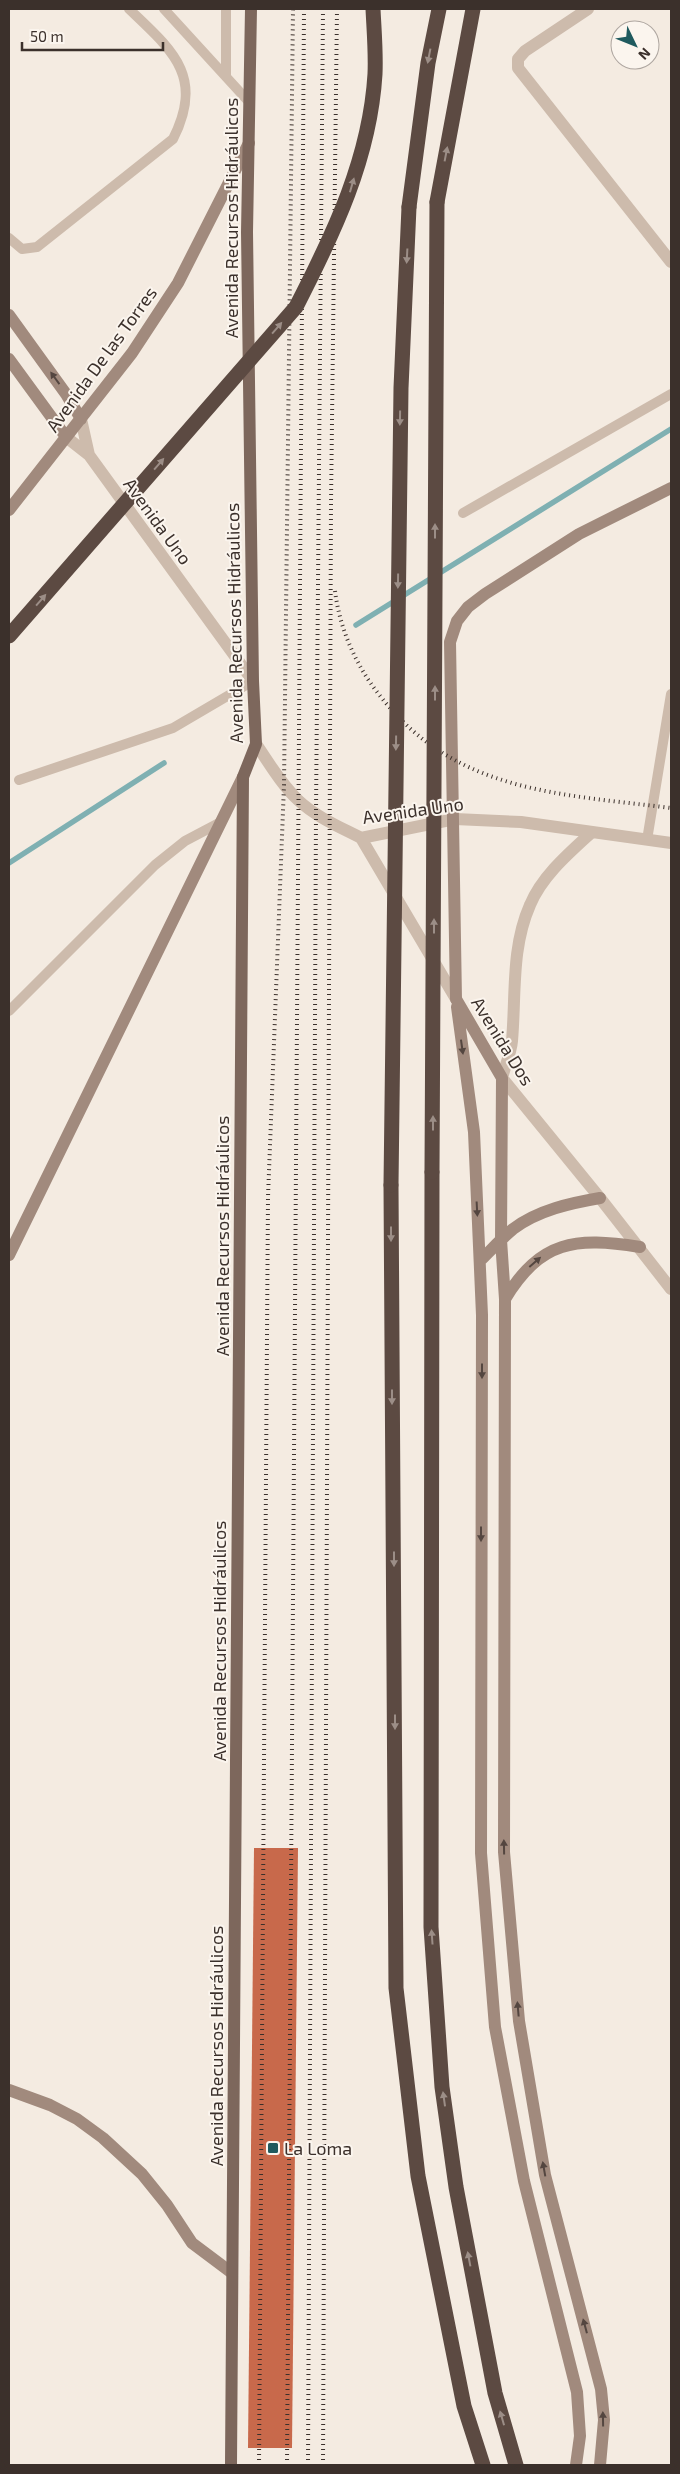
<svg xmlns="http://www.w3.org/2000/svg" width="680" height="2474" viewBox="0 0 680 2474" font-family="'Exo 2',sans-serif">
<rect width="100%" height="100%" fill="#f4ebe1"/>
<g fill="none" stroke-linecap="round" stroke-linejoin="round">
<path stroke="#7fb0b2" stroke-width="5.5" d="M356,625L671,429
M9,863L164,763"/>
</g>
<path fill="#c8694b" d="M254,1848H298L292,2448H248Z"/>
<g fill="none" stroke-linecap="round" stroke-linejoin="round">
<path stroke="#cdbbac" stroke-width="10" d="M164,9L249,102
M226,76V9
M9,238L22,249L37,247L173,139C205,76 172,50 129,9
M463,513L671,394
M19,780L173,728L253,681
M647,840L671,694
M9,1011L155,865L185,841L221,822"/>
<path stroke="#cdbbac" stroke-width="12" d="M588,9L525,51L518,59V68L671,262"/>
<path stroke="#cdbbac" stroke-width="12" d="M81,419L89,455
M66,437L89,455L253,681
M256,744C269,763 281,784 298,800C316,817 340,827 361,838L455,819L521,822L671,843
M592,832C569,853 542,876 530,905C511,948 516,995 512,1041C511,1053 505,1066 502,1078L600,1198L671,1289
M361,838L456,999"/>
<path stroke="#a18a7d" stroke-width="12" d="M9,315L66,394L81,419
M9,359L66,437
M9,510L132,353L178,283L249,143
M457,1007L474,1132L482,1315L481,1853L495,2027L524,2181L577,2392L580,2436L576,2465
M9,1255L243,777
M480,1261C491,1250 502,1238 513,1229C538,1210 571,1203 600,1198
M505,1299C541,1240 575,1237 640,1247
M9,2090L50,2105L77,2119L103,2138L142,2174L167,2205L192,2243L232,2273
M600,2465L604,2420L601,2389L545,2175L519,2021L504,1852L505,1299L501,1240L502,1078L456,999L450,642L457,621L468,607L485,594L579,534L671,488"/>
<path stroke="#7d675c" stroke-width="12" d="M231,2465L243,777L256,744L253,681L247,232L251,9"/>
<path stroke="#5c4a42" stroke-width="15" d="M437,202L473,9
M409,207L428,63L439,9
M432,1172L431,1927L442,2087L456,2187L495,2393L516,2465
M391,1185L396,1988L418,2176L464,2406L483,2465"/>
<path stroke="#3b302b" stroke-width="4" stroke-dasharray="1 4" stroke-linecap="butt" d="M335,591C340,630 356,666 381,697C456,793 561,794 671,808
M259,2465L268,1197L284,785L293,9
M287,2465L304,9
M308,2465L316,813L323,9
M323,2465L331,503L337,9"/>
<path stroke="#5c4a42" stroke-width="15" d="M9,636L296,307C334,233 370,158 375,74C376,52 374,30 373,9
M432,1172L437,202
M391,1185L401,388L409,207"/>
</g>
<defs><path id="oneway-solid" d="M-6-.8H1V-3.2L6.5 0L1 3.2V.8H-6Z" transform="scale(1.25)"/></defs>
<g fill="#9c8e87">
<use href="#oneway-solid" transform="translate(429 56) rotate(101)"/>
<use href="#oneway-solid" transform="translate(446 154) rotate(-79)"/>
<use href="#oneway-solid" transform="translate(352 185) rotate(-74)"/>
<use href="#oneway-solid" transform="translate(407 256) rotate(93)"/>
<use href="#oneway-solid" transform="translate(277 328) rotate(-49)"/>
<use href="#oneway-solid" transform="translate(400 418) rotate(91)"/>
<use href="#oneway-solid" transform="translate(159 464) rotate(-49)"/>
<use href="#oneway-solid" transform="translate(435 531) rotate(-90)"/>
<use href="#oneway-solid" transform="translate(398 581) rotate(91)"/>
<use href="#oneway-solid" transform="translate(41 600) rotate(-49)"/>
<use href="#oneway-solid" transform="translate(435 693) rotate(-90)"/>
<use href="#oneway-solid" transform="translate(396 743) rotate(91)"/>
<use href="#oneway-solid" transform="translate(434 926) rotate(-90)"/>
<use href="#oneway-solid" transform="translate(433 1123) rotate(-90)"/>
<use href="#oneway-solid" transform="translate(391 1234) rotate(90)"/>
<use href="#oneway-solid" transform="translate(392 1397) rotate(90)"/>
<use href="#oneway-solid" transform="translate(394 1559) rotate(90)"/>
<use href="#oneway-solid" transform="translate(395 1722) rotate(90)"/>
<use href="#oneway-solid" transform="translate(432 1937) rotate(-94)"/>
<use href="#oneway-solid" transform="translate(444 2099) rotate(-98)"/>
<use href="#oneway-solid" transform="translate(469 2259) rotate(-101)"/>
<use href="#oneway-solid" transform="translate(502 2418) rotate(-106)"/>
</g>
<g fill="#544640">
<use href="#oneway-solid" transform="translate(55 378) rotate(-126)"/>
<use href="#oneway-solid" transform="translate(462 1047) rotate(82)"/>
<use href="#oneway-solid" transform="translate(477 1209) rotate(87)"/>
<use href="#oneway-solid" transform="translate(535 1262) rotate(-41)"/>
<use href="#oneway-solid" transform="translate(482 1371) rotate(90)"/>
<use href="#oneway-solid" transform="translate(481 1534) rotate(90)"/>
<use href="#oneway-solid" transform="translate(504 1847) rotate(-91)"/>
<use href="#oneway-solid" transform="translate(518 2009) rotate(-95)"/>
<use href="#oneway-solid" transform="translate(544 2169) rotate(-100)"/>
<use href="#oneway-solid" transform="translate(585 2326) rotate(-105)"/>
<use href="#oneway-solid" transform="translate(603 2419) rotate(-91)"/>
</g>
<rect fill="#1f5a5e" stroke="#fbf5ee" stroke-width="2" x="267" y="2142" width="12" height="12" rx="2.5"/>
<g text-anchor="middle" dominant-baseline="central" stroke-width="4" stroke-linejoin="round" paint-order="stroke">
<g font-size="18" fill="#3b302b" stroke="#fbf5ee">
<text transform="translate(231 218) rotate(-90)">Avenida Recursos Hidráulicos</text>
<text transform="translate(101 359) rotate(-54)">Avenida De las Torres</text>
<text transform="translate(158 521) rotate(54)">Avenida Uno</text>
<text transform="translate(234 623) rotate(-91)">Avenida Recursos Hidráulicos</text>
<text transform="translate(413 810) rotate(-8)">Avenida Uno</text>
<text transform="translate(503 1041) rotate(58)">Avenida Dos</text>
<text transform="translate(222 1236) rotate(-90)">Avenida Recursos Hidráulicos</text>
<text transform="translate(219 1641) rotate(-90)">Avenida Recursos Hidráulicos</text>
<text transform="translate(216 2046) rotate(-90)">Avenida Recursos Hidráulicos</text>
</g>
<g font-size="18" fill="#3b302b" stroke="#fbf5ee" text-anchor="start">
<text x="284" y="2148">La Loma</text>
</g>
</g>
<rect width="680" height="2474" fill="none" stroke="#3b302b" stroke-width="20"/>
<g transform="translate(635 45) rotate(133)"><circle r="24" fill="#fbf5ee" stroke="#aea6a0"/>
<path d="M0-4L9 19L0 12L-9 19Z" fill="#1f5a5e"/>
<text y="-8" font-size="14" font-weight="bold" text-anchor="middle" fill="#3b302b">N</text>
</g>
<path d="M22 42v8h141v-8" fill="none" stroke="#3b302b" stroke-width="2.5"/>
<text x="30" y="42" font-size="15" fill="#3b302b" stroke="#fbf5ee" stroke-width="4" paint-order="stroke">50 m</text>
</svg>
